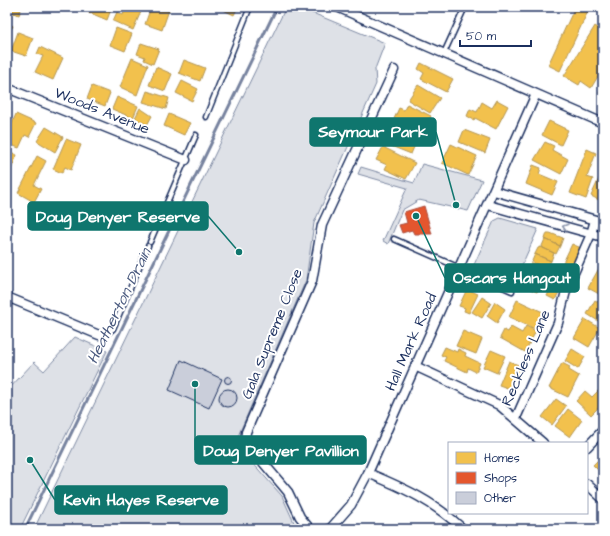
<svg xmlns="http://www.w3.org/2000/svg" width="610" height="536" viewBox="0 0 610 536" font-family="'Architects Daughter',sans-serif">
<rect width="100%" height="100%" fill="#fff"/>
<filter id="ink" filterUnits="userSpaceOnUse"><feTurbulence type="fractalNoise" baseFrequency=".025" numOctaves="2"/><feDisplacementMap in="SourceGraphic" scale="8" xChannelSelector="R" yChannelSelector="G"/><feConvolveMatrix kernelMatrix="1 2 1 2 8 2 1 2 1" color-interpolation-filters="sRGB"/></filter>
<g filter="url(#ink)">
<path fill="#dee1e7" stroke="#7c88a2" d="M286,7H298L385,43L375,69L376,84L314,223L306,280L235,443L282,496L297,529H34Z
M422,164L482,180L468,211L419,200L402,210L388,244L383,241L407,188L358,174L361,167L414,183Z
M500,218L538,229L513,285L473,267L494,221Z
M75,337L107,351L20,529H7V391L34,362L44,371Z"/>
<path fill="#f2c14e" stroke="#b29553" d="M7,7H22L19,15L7,11Z
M90,7H112L107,20L88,12Z
M126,7H143L133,30L113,21L117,12L123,15Z
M151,7H161L169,10L162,30L145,24Z
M217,7H238L234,15Z
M575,7H590L560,71L548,65Z
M7,23L13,26L7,36Z
M595,26L603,31V68L591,88L581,81L579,85L564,76Z
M116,28L132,34L125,51L110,45Z
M18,32L33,38L26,56L11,51Z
M141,43L159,49L153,64L144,60L145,57L137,54Z
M40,47L63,58L53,80L35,72L43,56L37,54Z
M132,58L148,65L137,95L120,87Z
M184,60L205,68L200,81L179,73Z
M421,63L453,79L446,92L421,79L424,73L418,69Z
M156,67L172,74L165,91L149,85Z
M182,81L198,89L192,101L176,93Z
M418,85L440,98L430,113L408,100Z
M92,86L110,93L105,106L87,99Z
M603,87V96L599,93Z
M147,91L169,98L166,109L143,102Z
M117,97L138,106L133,118L112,109Z
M497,100L508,106L496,129L475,118L474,120L467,116L470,109L477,112L482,102L492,108Z
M407,104L431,116L423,133L394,119L399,108L404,110Z
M140,108L152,116L147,125L135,118Z
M16,114L36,123L29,137L25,135L19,148L11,145L9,151L17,155L7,179V135Z
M169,114L190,123L184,135L164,126Z
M549,121L568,130L561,145L542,135Z
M46,127L63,137L55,152L37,141Z
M464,130L490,140L485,153L459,142Z
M397,131L417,140L411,154L391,146Z
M66,139L81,145L71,170L65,167L62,173L53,169Z
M545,142L554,146L552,150L568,159L561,174L534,160Z
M451,144L477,156L468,175L442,163Z
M383,147L415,163L406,179L385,169L387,165L376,160Z
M587,149L596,153L587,177L593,179L586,199L570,193Z
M37,156L46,161L34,185L41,189L34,202L18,193Z
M533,165L541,168L539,174L558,182L552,195L526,184Z
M603,170V202L591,196Z
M547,233H550L563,238L560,246L545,239Z
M545,239L560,246L556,254L543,248L542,246Z
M572,244L581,248L555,300L547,296Z
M541,247L554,253L551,261L535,254L538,248Z
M535,254L551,261L547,269L534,263L532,261Z
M603,261V292L601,295L588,288Z
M531,263H534L547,269L544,276L529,269Z
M527,278L541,284L537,292L521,285L524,279L526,280Z
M467,289L478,294L469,313L464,311L465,308L459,306Z
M482,297L491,303L482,318L472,312Z
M517,300L545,313L537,330L509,317Z
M595,300L603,305V324L587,314Z
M495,302L505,309L497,323L487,316Z
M585,319L600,328L589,347L574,338Z
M526,326L536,331L525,352L500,338L504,330L508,332L511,327L522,333Z
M463,331L482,339L476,354L456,346Z
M445,347L457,352L458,349L466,353L465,356L480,363L476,372L468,368L467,372L444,361L446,357L441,355Z
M572,349L585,357L578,369L565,361Z
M491,350L505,356L497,373L483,367Z
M509,361L523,367L513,390L499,385Z
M562,363L570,367L569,370L579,376L568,397L549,388Z
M603,370V380L598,375Z
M603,386V403L591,415L576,401L585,391L592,397Z
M556,399L566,406L552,425L542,417Z
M568,409L582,420L570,437L555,426Z
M603,455V475L593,465Z"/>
<path fill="#e4572e" stroke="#a84b3c" d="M424,206L432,234H414L412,230L402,233L399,225L407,223L404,212Z"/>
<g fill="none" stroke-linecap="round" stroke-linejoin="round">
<path stroke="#77839f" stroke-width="3" d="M25,529L277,7"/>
</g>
<path fill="#caceda" stroke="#1b2f5e" d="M181,360L222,379L209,408L169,390Z
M224.5 380a3.5 3.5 0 1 1 7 0a3.5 3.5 0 1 1-7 0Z
M219 398a9 9 0 1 1 18 0a9 9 0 1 1-18 0Z"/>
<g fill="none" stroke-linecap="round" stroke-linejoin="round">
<defs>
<path id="service" d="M444,53L465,7
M206,117L250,7
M394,239L512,291
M150,242L196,135
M99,335L109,332L113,329L148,246"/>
<path id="minor" d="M337,7L603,123
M7,88L186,160
M494,191L603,222
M488,205L603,237
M7,297L99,335
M415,366L499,405L543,443
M516,418L558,323L566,291L591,234L595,220
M587,447L603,430
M368,473C406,489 433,501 463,529
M587,484L603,499
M310,529L300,517L288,492L245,441L246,432L312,281L322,225L394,70
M330,529L351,505L368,473L536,94"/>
</defs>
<use href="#service" stroke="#1b2f5e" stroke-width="7"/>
<use href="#minor" stroke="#1b2f5e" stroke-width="11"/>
<use href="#service" stroke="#fff" stroke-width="4"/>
<use href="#minor" stroke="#fff" stroke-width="8"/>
</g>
<defs><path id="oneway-chevron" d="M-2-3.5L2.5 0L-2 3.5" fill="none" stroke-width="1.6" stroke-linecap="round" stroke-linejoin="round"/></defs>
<use stroke="#8d97ae" href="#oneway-chevron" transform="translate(565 227) rotate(-164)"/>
</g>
<g text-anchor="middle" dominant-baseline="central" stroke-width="4" stroke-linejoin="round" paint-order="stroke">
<g font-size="15" fill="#1b2f5e" stroke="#fff">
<text transform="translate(102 111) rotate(22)">Woods Avenue</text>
<text transform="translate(272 334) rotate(-68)">Gala Supreme Close</text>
<text transform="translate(411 342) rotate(-66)">Hall Mark Road</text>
<text transform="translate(526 358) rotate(-67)">Reckless Lane</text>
</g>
<g font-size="16" font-style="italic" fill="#49597e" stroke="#fff">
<text transform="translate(119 306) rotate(-64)">Heatherton Drain</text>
</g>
</g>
<path fill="none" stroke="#0f766e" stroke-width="1.5" d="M456 205L436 132M239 252L208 216M416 216L445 278M195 384L195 450M30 460L55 500"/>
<g fill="#0f766e" stroke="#fff" stroke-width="1.5">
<circle cx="456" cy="205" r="4"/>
<circle cx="239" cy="252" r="4"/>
<circle cx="416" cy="216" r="4"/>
<circle cx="195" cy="384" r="4"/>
<circle cx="30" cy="460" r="4"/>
</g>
<g fill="#0f766e" stroke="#0f766e" stroke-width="1.5">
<rect x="310" y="118" width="126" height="28" rx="4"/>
<rect x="28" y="202" width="180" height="28" rx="4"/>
<rect x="445" y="264" width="134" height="28" rx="4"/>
<rect x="195" y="436" width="171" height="28" rx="4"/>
<rect x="55" y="486" width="172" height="28" rx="4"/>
</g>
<g font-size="16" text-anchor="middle" font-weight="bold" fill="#fff">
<text x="373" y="137">Seymour Park</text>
<text x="118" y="222">Doug Denyer Reserve</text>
<text x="512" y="283">Oscars Hangout</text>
<text x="281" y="456">Doug Denyer Pavillion</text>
<text x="141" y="505">Kevin Hayes Reserve</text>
</g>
<rect width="610" height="536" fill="none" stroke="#fff" stroke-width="24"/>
<rect x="12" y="12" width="586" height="512" fill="none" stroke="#1b2f5e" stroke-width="1.5" filter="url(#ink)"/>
<rect x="448" y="442" width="140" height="72" fill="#ffffff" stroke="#a4acbf"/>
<rect x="456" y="452" width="20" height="12" fill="#f2c14e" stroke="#a4acbf"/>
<text x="484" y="462" font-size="12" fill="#1b2f5e">Homes</text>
<rect x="456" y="472" width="20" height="12" fill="#e4572e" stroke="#a4acbf"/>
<text x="484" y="482" font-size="12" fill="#1b2f5e">Shops</text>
<rect x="456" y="492" width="20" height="12" fill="#caceda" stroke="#a4acbf"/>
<text x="484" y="502" font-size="12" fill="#1b2f5e">Other</text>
<path d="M460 40v6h71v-6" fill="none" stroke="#1b2f5e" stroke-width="2"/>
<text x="466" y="40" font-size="12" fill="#1b2f5e" stroke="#ffffff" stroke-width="3" paint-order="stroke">50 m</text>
</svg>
